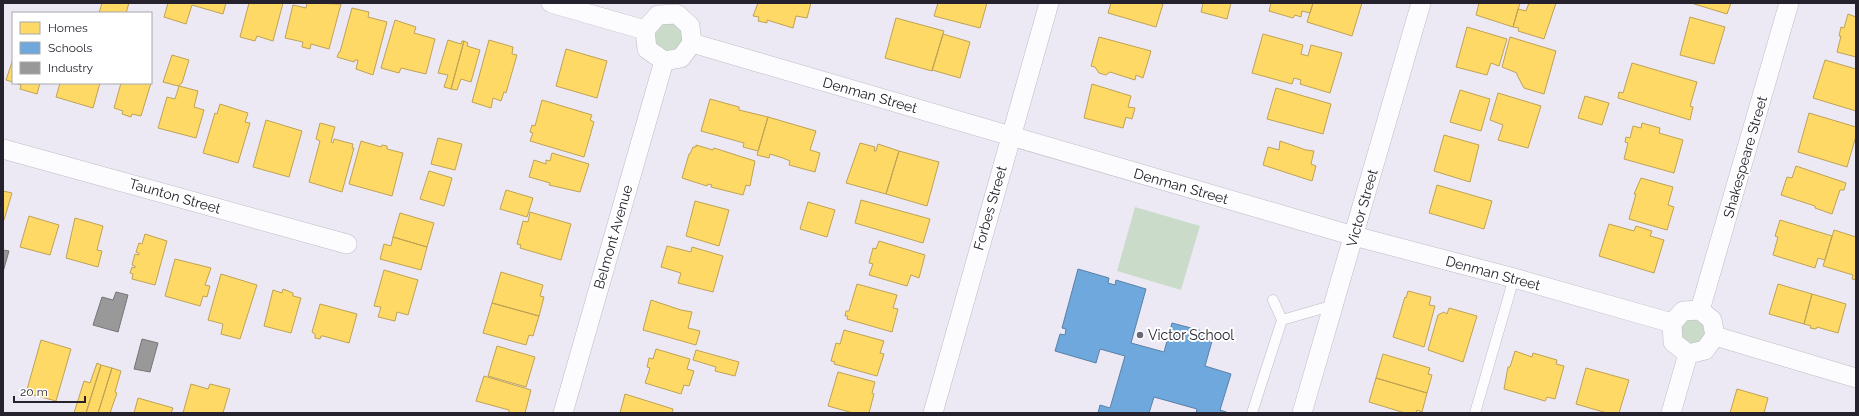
<svg xmlns="http://www.w3.org/2000/svg" width="1859" height="416" viewBox="0 0 1859 416" font-family="Raleway,sans-serif">
<rect width="100%" height="100%" fill="#ece9f5"/>
<path fill="#cadcc9" d="M655 37a14 14 0 1 1 28 0a14 14 0 1 1-28 0Z
M1135,207L1200,226L1181,290L1117,271Z
M1698,318L1707,329L1703,342L1690,345L1682,340L1680,327L1685,320Z"/>
<path fill="#ffd966" stroke="#bea255" d="M102,3H129L126,13H99Z
M168,3H226L223,14L192,5L186,24L164,17Z
M249,3H283L273,41L257,36L255,41L240,37Z
M307,3L341,4L329,49L311,44L310,49L302,47L303,42L285,38L293,5L306,8Z
M758,3H811L807,18L796,16L793,28L767,20V23L758,21L759,17L753,16Z
M938,3H987L980,28L934,16Z
M1111,3H1159L1163,4L1156,27L1108,13Z
M1203,3H1231L1227,19L1201,12Z
M1271,3H1313L1310,13L1302,11L1301,17L1295,15L1293,18L1269,11Z
M1313,3H1362L1352,36L1307,22Z
M1479,3H1520L1513,27L1476,15Z
M1529,3H1556L1544,39L1518,31L1519,28L1513,27L1518,9L1526,11Z
M1691,3H1731L1727,14Z
M352,8L369,12L368,17L387,22L373,75L356,69L358,60H355L354,62L337,57L339,52H340Z
M1848,14L1856,17V57L1837,52L1841,36H1839L1841,27L1844,28Z
M1690,17L1725,27L1714,64L1680,55Z
M896,18L944,31L932,71L885,58Z
M395,20L416,27L414,33L435,39L426,74L401,68L399,73L381,68Z
M1467,27L1507,39L1499,66L1491,63L1487,75L1456,67Z
M943,34L970,42L960,78L932,70Z
M1263,34L1303,45L1301,54L1308,56L1311,45L1342,53L1330,93L1300,84L1301,80L1294,78L1292,84L1252,73Z
M1099,37L1151,51L1143,78L1136,75L1135,80L1110,72L1106,75L1099,73L1095,67L1091,66Z
M1510,37L1556,51L1544,94L1524,88L1517,75V73L1502,67Z
M448,40L461,44L462,41H464L451,89L444,87L448,75L438,73Z
M489,40L513,47L512,54L517,55L506,93L504,92L501,101L493,98L491,108L472,102Z
M464,41L468,43L467,46L480,50L471,82L461,79L457,90L451,89Z
M566,49L607,61L597,98L556,86Z
M172,55L189,60L182,83L178,86L163,82Z
M13,59V82L6,80Z
M1825,60L1856,69V111L1813,98Z
M1632,63L1697,82L1690,106L1693,107L1690,120L1618,98L1619,92L1623,93Z
M15,83H40L37,94L20,89L21,85Z
M60,83H100L93,108L56,97Z
M121,83H151L141,116L132,114L131,117L122,114L123,111L114,108Z
M1092,84L1131,96L1128,107L1135,108L1132,119L1126,117L1123,128L1084,118Z
M179,86L198,91L194,107L204,110L196,138L158,128L167,97L175,99Z
M1276,88L1331,104L1323,134L1267,119Z
M1460,90L1490,99L1481,131L1450,122Z
M1498,93L1541,106L1528,148L1498,140L1503,125L1490,120Z
M1585,96L1609,103L1602,125L1578,118Z
M710,99L739,107V110L768,117L758,151L743,147L744,143L701,131Z
M542,100L592,115L590,120L594,122L584,157L530,141L533,133L530,132L532,125L535,126Z
M220,104L248,113L245,122L250,123L238,163L203,153L215,113L217,114Z
M1809,113L1856,127V136L1847,167L1798,152Z
M768,117L816,131L810,150L820,153L815,172L789,165L790,161L783,158L770,154L769,158L757,155Z
M266,120L302,131L289,177L253,167Z
M320,123L335,127L331,142L333,143L334,139L353,144L352,148H354L342,192L309,182L320,141L316,139Z
M1642,123L1660,128L1659,133L1683,140L1674,173L1624,159L1628,143L1625,142L1626,137L1630,138L1633,126L1641,128Z
M1444,135L1479,145L1470,182L1434,171Z
M438,138L462,144L455,170L431,164Z
M361,141L381,147L382,145L387,146V149L403,153L392,196L349,184Z
M1280,141L1306,150L1314,151L1311,164L1316,166L1312,181L1263,165L1268,147L1279,150Z
M860,143L875,147L874,151H876L878,144L899,151L886,194L846,183Z
M696,145L713,150L714,148L755,161L750,186L746,185L743,195L711,187L712,185L708,184L707,186L682,178L689,154H690L693,147H696Z
M899,151L939,162L927,206L886,194Z
M552,153L589,164L580,192L549,185L550,183L529,177L534,160L546,164V160L550,161Z
M1796,166L1846,183L1844,190H1840L1832,214L1815,208V206L1781,195L1787,177L1792,178Z
M429,171L452,178L444,206L420,199Z
M1641,178L1673,187L1668,205L1674,207L1667,230L1629,219L1636,194H1634Z
M1437,185L1492,201L1484,229L1429,213Z
M506,190L533,198L527,217L500,209Z
M3,191L12,193L4,220H3Z
M861,200L930,219L923,243L855,223Z
M695,201L729,210L719,246L686,236Z
M808,202L835,210L827,237L800,229Z
M530,212L571,224L561,260L520,248L521,245L517,244L523,221L528,222Z
M400,213L434,223L427,247L393,237Z
M29,216L59,225L50,255L20,247Z
M75,218L103,226L97,250L102,251L98,267L66,258Z
M1780,220L1832,236L1825,260L1818,258L1815,268L1773,255L1778,237L1775,236Z
M1609,224L1634,231L1636,226L1652,231L1650,236L1664,240L1654,273L1599,256Z
M1834,230L1856,237V280L1852,279L1853,275L1823,266Z
M145,234L167,241L155,285L132,279L133,274L130,273L132,267L135,268V266L132,265L135,254L139,255V253L136,252L139,243L142,244Z
M393,237L427,247L421,270L380,259L384,244L391,246Z
M879,241L925,255L919,278L911,275L907,286L869,275L873,264L869,263L873,248L876,249Z
M667,246L691,252L692,247L723,256L713,292L678,283L681,273L661,267Z
M175,259L211,268L205,285L210,286L207,297L203,296L200,306L165,296Z
M384,270L418,280L408,315L397,312L395,321L378,317L381,307L374,306Z
M501,272L543,285L540,296L544,297L539,316L492,303Z
M221,274L257,285L240,339L221,334L223,324L208,320Z
M857,284L897,295L893,308L898,309L892,332L847,319L848,316H845L846,311H849Z
M1778,284L1812,294L1804,324L1769,314Z
M283,289L293,293V296L301,298L291,333L264,326L273,290L282,293Z
M1408,291L1431,297L1429,305L1435,306L1424,347L1393,337L1405,297L1406,298Z
M1812,294L1846,304L1838,333L1817,327L1816,329L1810,328L1811,326L1804,324Z
M651,300L681,310L692,312L688,328L700,331L696,345L643,330Z
M492,303L539,316L533,336L529,335L526,345L483,333Z
M320,304L357,314L349,343L323,336H321L320,339L315,338V334L312,332Z
M1449,308L1477,316L1463,362L1428,350L1438,315L1444,312L1447,314Z
M844,330L884,341L880,353L884,354L877,376L834,364L835,362L831,361L836,343L840,344Z
M41,340L71,349L56,401L26,393Z
M497,346L535,357L526,387L488,376Z
M656,349L690,359L687,369L694,371L689,386L684,385L681,394L645,383L650,368L647,367L649,358L653,359Z
M696,350L739,362L735,376L715,371L716,367L693,360Z
M1515,351L1532,357L1533,353L1557,360L1556,364L1564,366L1555,399L1547,397L1545,401L1504,389L1508,367H1510Z
M1383,354L1430,368L1428,374L1432,375L1427,393L1376,378Z
M97,363L101,365L86,413H74L84,381L90,383Z
M101,365L112,368L98,413H86Z
M112,368L121,371L115,392L117,393L110,413H98Z
M1586,368L1629,380L1619,413H1607L1576,404Z
M838,372L875,382L872,393L874,394L869,413H853L828,406Z
M484,376L531,390L525,413H513L509,412V410L476,401Z
M1376,378L1427,393L1422,412L1417,410L1416,413H1405L1369,402Z
M191,384L208,389L210,384L230,389L223,413H183Z
M1737,389L1768,398L1764,413H1730Z
M625,394L673,409L672,413H620Z
M138,398L173,408L171,413H134Z"/>
<path fill="#6fa8dc" stroke="#5980a8" d="M1078,269L1109,278L1108,283L1115,285L1116,280L1146,289L1131,343L1164,352L1172,323L1214,334L1205,366L1231,374L1220,410L1229,413H1196L1197,409L1154,397L1149,413H1098L1100,405L1110,408L1125,356L1100,349L1096,363L1055,351L1060,334L1065,335L1066,329L1062,328Z"/>
<path fill="#999" stroke="#767579" d="M3,250L9,251L3,272Z
M116,292L128,295L118,332L93,325L102,297L113,300Z
M142,339L158,343L150,372L134,369Z"/>
<g fill="none" stroke-linecap="round" stroke-linejoin="round">
<defs>
<path id="lane" d="M1273,300L1282,320L1334,305
M1252,413L1282,320
M1475,413L1514,278"/>
<path id="street" d="M551,3L645,30
M677,14L690,26L692,43L681,58L664,61L647,49L645,30L658,15Z
M692,43L1354,236L1514,278L1672,323
M3,149L347,244
M1700,310L1789,3
M1700,310L1712,320L1715,336L1705,350L1688,354L1673,342L1672,323L1683,311Z
M1715,336L1856,378
M563,413L664,61
M933,413L1049,3
M1302,413L1421,3
M1671,413L1688,354"/>
</defs>
<use href="#lane" stroke="#bdbbc5" stroke-width="11"/>
<use href="#street" stroke="#bdbbc5" stroke-width="20"/>
<use href="#lane" stroke="#fcfcfe" stroke-width="10"/>
<use href="#street" stroke="#fcfcfe" stroke-width="19"/>
</g>
<circle fill="#6b6873" stroke="#fff" stroke-width="1.5" cx="1140" cy="335" r="4"/>
<g text-anchor="middle" dominant-baseline="central" stroke-width="4" stroke-linejoin="round" paint-order="stroke">
<g font-size="14" fill="#25222d" stroke="#fff">
<text transform="translate(870 95) rotate(16)">Denman Street</text>
<text transform="translate(1745 157) rotate(-74)">Shakespeare Street</text>
<text transform="translate(1181 186) rotate(16)">Denman Street</text>
<text transform="translate(175 196) rotate(16)">Taunton Street</text>
<text transform="translate(990 208) rotate(-74)">Forbes Street</text>
<text transform="translate(1362 208) rotate(-74)">Victor Street</text>
<text transform="translate(613 237) rotate(-74)">Belmont Avenue</text>
<text transform="translate(1493 273) rotate(15)">Denman Street</text>
</g>
<g font-size="14" fill="#25222d" stroke="#fff" text-anchor="start">
<text x="1148" y="335">Victor School</text>
</g>
</g>
<rect width="1859" height="416" fill="none" stroke="#25222d" stroke-width="8"/>
<rect x="12" y="12" width="140" height="72" fill="#ffffff" stroke="#a8a7ab"/>
<rect x="20" y="22" width="20" height="12" fill="#ffd966" stroke="#a8a7ab"/>
<text x="48" y="32" font-size="12" fill="#25222d">Homes</text>
<rect x="20" y="42" width="20" height="12" fill="#6fa8dc" stroke="#a8a7ab"/>
<text x="48" y="52" font-size="12" fill="#25222d">Schools</text>
<rect x="20" y="62" width="20" height="12" fill="#999999" stroke="#a8a7ab"/>
<text x="48" y="72" font-size="12" fill="#25222d">Industry</text>
<path d="M14 396v6h71v-6" fill="none" stroke="#25222d" stroke-width="2"/>
<text x="20" y="396" font-size="12" fill="#25222d" stroke="#ffffff" stroke-width="3" paint-order="stroke">20 m</text>
</svg>
